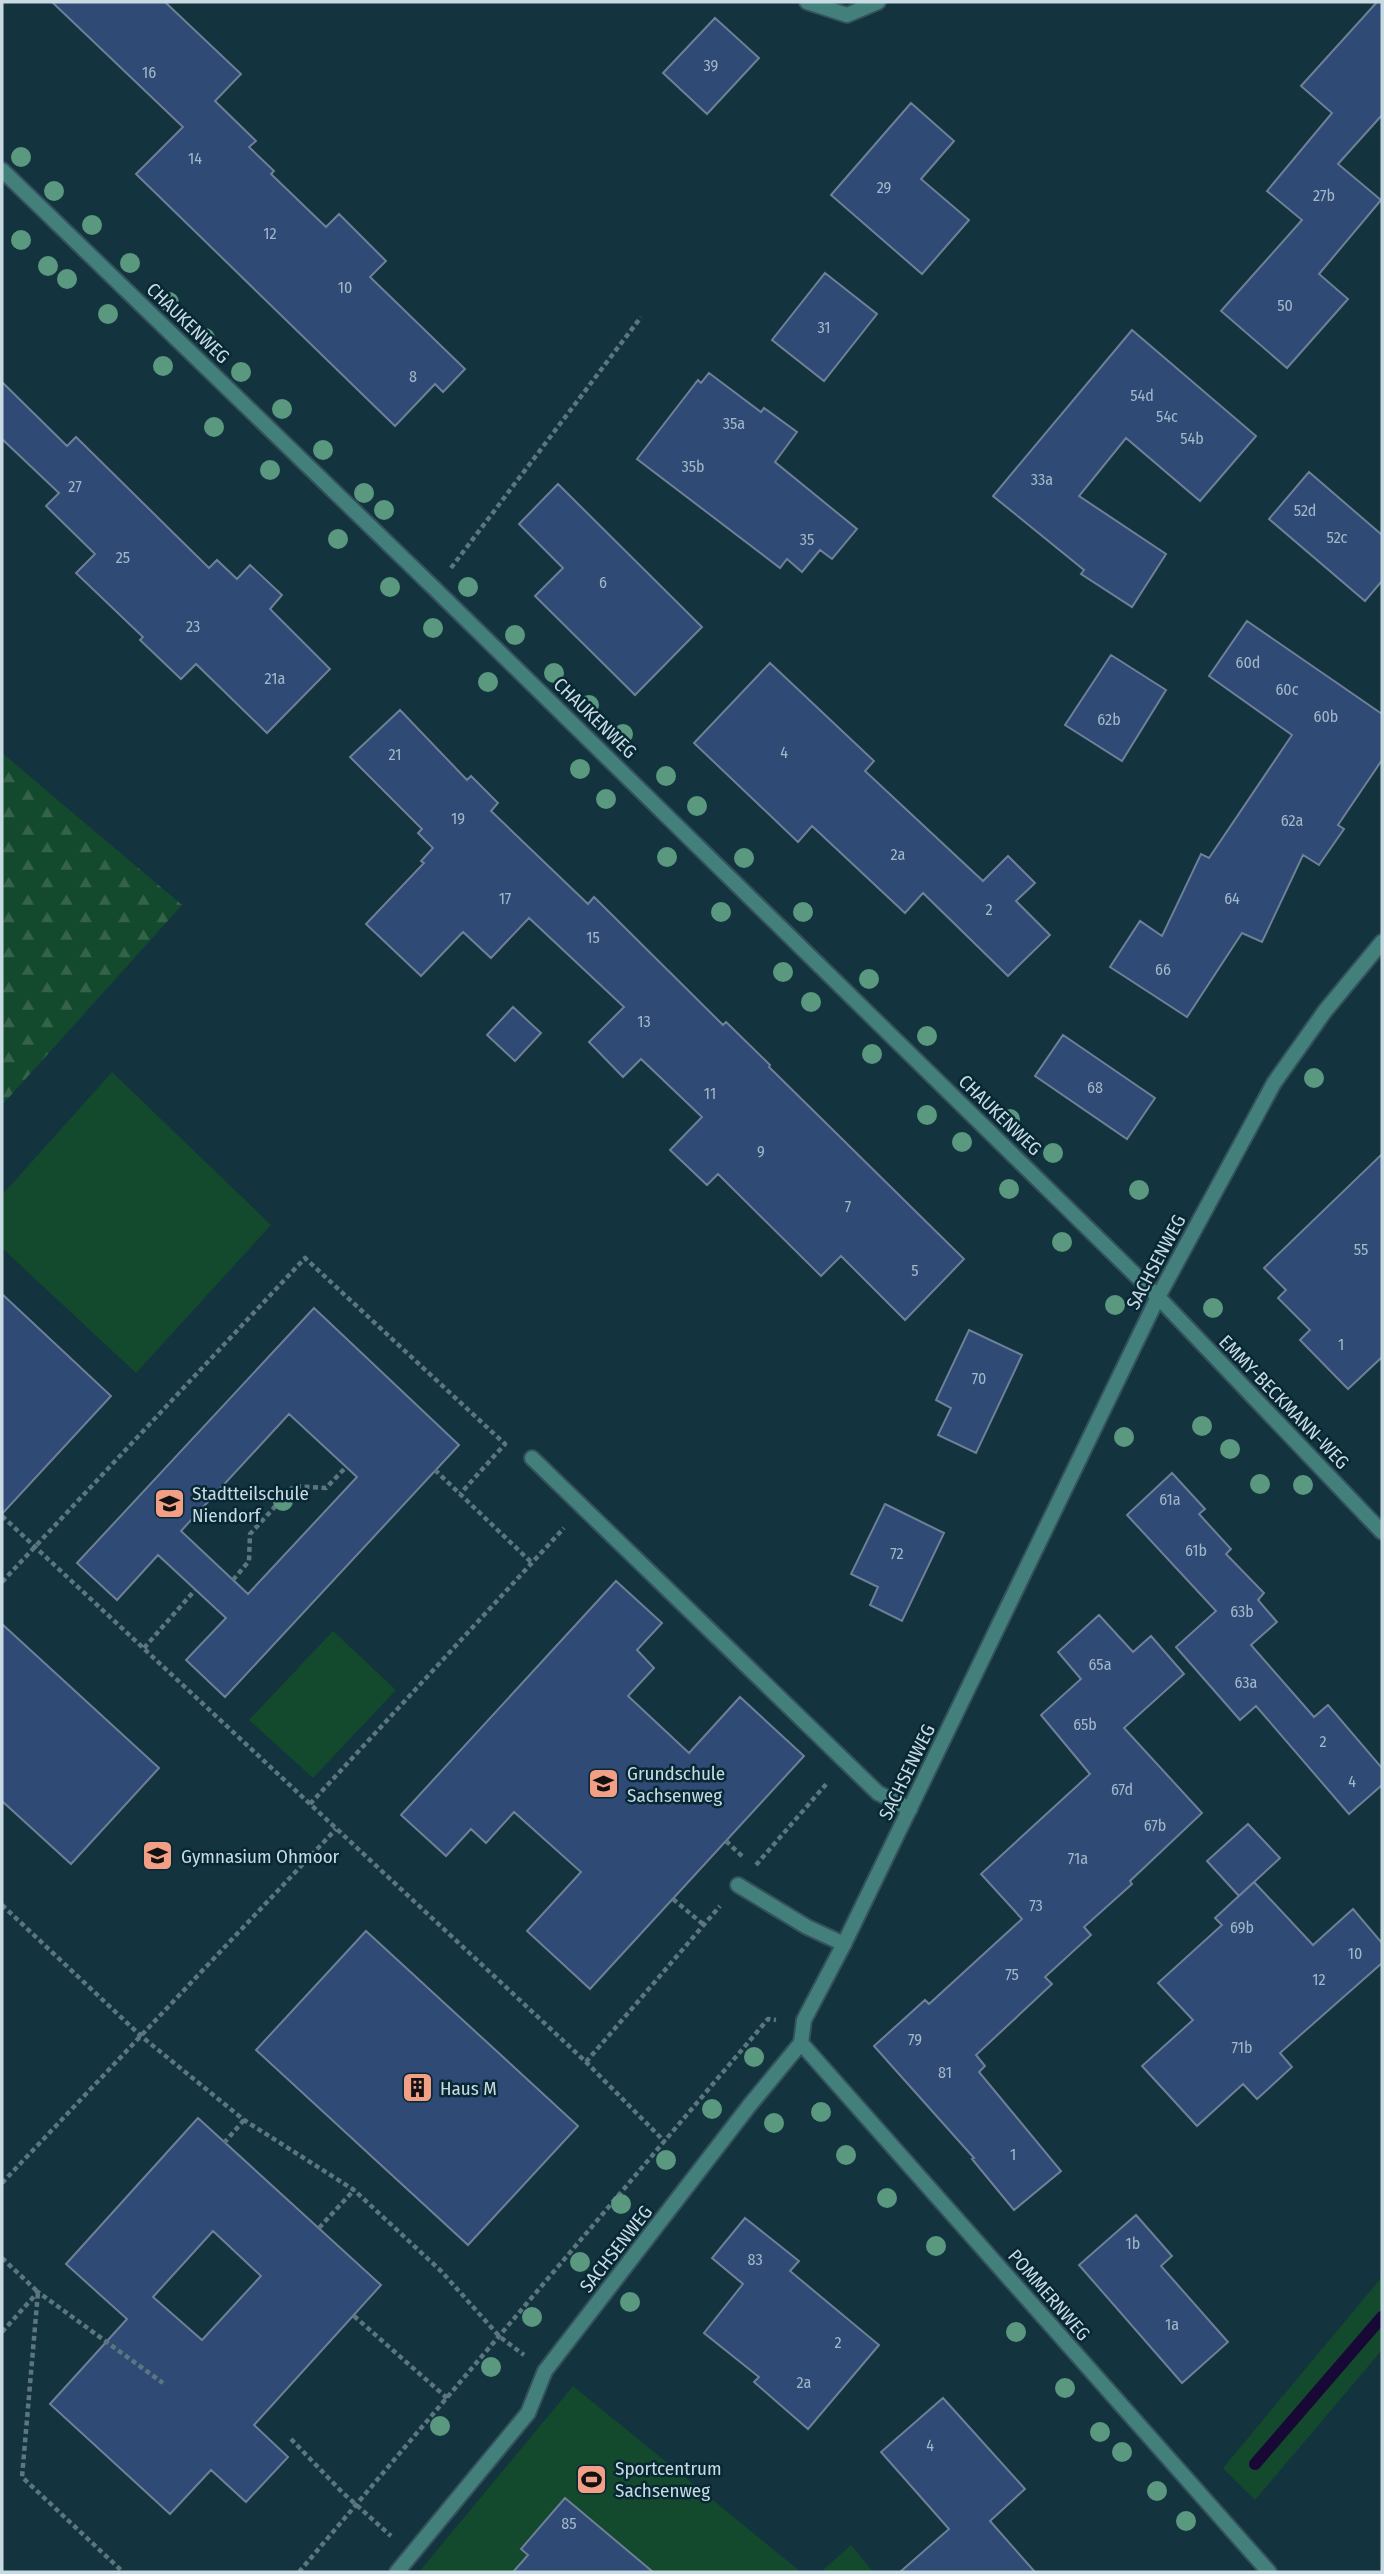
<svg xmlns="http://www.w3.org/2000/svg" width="1384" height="2574" viewBox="0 0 1384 2574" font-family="'Fira Sans Condensed',sans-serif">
<defs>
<pattern id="forest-firs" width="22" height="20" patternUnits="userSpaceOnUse" patternTransform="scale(1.75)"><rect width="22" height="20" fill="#13492c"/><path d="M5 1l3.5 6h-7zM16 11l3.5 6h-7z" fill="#34634a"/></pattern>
</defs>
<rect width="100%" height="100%" fill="#13333e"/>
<path fill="#13492c" d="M112,1072L271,1225L136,1373L2,1248V1195Z
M333,1631L396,1690L313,1778L249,1720Z
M1382,2277V2350L1255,2500L1223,2468Z
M573,2386L801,2572H419Z
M851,2545L873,2572H821Z"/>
<path fill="url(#forest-firs)" d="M2,753L182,905L2,1105Z"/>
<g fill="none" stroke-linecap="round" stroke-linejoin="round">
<path stroke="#180835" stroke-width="12" d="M1255,2464L1382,2317"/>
</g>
<path fill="#2e4a75" stroke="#6f7f98" stroke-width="2" fill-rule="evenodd" d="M52,2H165L241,74L215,101L256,141L249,147L274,171L271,174L326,227L339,214L386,261L370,277L465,369L443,392L435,384L395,426L136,174L183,127Z
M1377,2H1382V115L1338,164L1381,200L1319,274L1348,299L1287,368L1221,311L1302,220L1267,191L1332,113L1301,86Z
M715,18L759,58L707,114L663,73Z
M911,103L954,141L921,179L969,220L922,274L831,195Z
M825,273L877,314L824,381L772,340Z
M1132,330L1256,436L1200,501L1126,438L1079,496L1166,554L1132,607L1081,574L1084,570L993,496Z
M709,373L761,412L764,408L797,432L775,462L857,529L832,559L820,550L802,572L787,559L780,568L637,459L698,380L701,383Z
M2,382L67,446L76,437L209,568L217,560L237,579L250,565L282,595L270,609L330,669L267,733L196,664L181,679L140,640L143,637L76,573L95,554L46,506L59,493L2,439Z
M1309,472L1382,535V581L1365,601L1269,519Z
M558,484L702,627L635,695L535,596L563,568L519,524Z
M1247,621L1382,714V760L1338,825L1344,829L1319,865L1303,855L1262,942L1242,933L1187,1017L1110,967L1140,921L1162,936L1201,854L1209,858L1292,735L1209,676Z
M1111,655L1166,690L1122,761L1065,725Z
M770,663L874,761L865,771L983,881L1008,856L1035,883L1016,901L1050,935L1008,976L923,893L905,913L812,826L798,842L694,743Z
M400,710L467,780L471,776L498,803L491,811L588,904L594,897L723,1025L726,1022L770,1065L769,1067L964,1259L905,1320L841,1256L821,1276L718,1174L707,1185L670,1150L702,1117L641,1059L623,1077L589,1042L624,1007L529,918L491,958L463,932L421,976L366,924L424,863L421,861L433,848L418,833L422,829L350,757Z
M513,1007L541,1033L515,1061L487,1035Z
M1063,1035L1155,1098L1127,1139L1035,1076Z
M1382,1154V1357L1348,1389L1300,1340L1310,1330L1278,1298L1286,1290L1264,1268Z
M2,1294L111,1396L2,1514Z
M314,1308L459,1445L225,1697L186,1660L226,1618L158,1555L117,1600L77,1563ZM289,1414L357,1477L248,1594L181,1531Z
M969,1330L1022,1355L976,1453L938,1435L951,1408L936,1400Z
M1172,1473L1205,1509L1199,1514L1231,1549L1226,1554L1264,1593L1258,1600L1277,1622L1251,1645L1314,1717L1328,1705L1382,1768V1785L1349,1814L1256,1706L1240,1720L1176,1647L1216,1611L1127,1515Z
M885,1504L944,1533L902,1621L870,1605L878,1587L851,1574Z
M616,1581L662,1623L637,1650L654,1668L628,1696L689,1753L740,1697L804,1756L590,1989L527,1931L581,1872L514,1812L486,1843L471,1829L446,1856L401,1815Z
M1099,1615L1133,1652L1151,1636L1184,1674L1124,1728L1202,1813L1130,1881L1132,1884L1084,1927L1091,1935L1045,1977L1052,1984L976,2055L985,2066L979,2072L1061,2171L1014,2210L972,2159L974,2158L874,2046L925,2000L929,2004L1022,1919L981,1874L1090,1774L1041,1715L1081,1679L1058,1652Z
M2,1624L159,1768L71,1864L2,1801Z
M1248,1824L1280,1858L1239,1896L1207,1861Z
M1254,1882L1313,1945L1353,1909L1382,1943V1963L1280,2053L1292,2067L1257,2099L1243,2084L1197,2126L1142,2066L1193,2020L1158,1983L1222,1925L1215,1918Z
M366,1931L578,2126L468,2245L256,2050Z
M198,2118L381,2285L254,2425L288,2457L246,2502L211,2470L170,2514L50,2404L127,2319L66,2264ZM213,2231L261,2276L202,2340L153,2297Z
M1136,2215L1172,2256L1161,2266L1228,2342L1182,2383L1079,2265Z
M745,2218L799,2261L790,2271L879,2345L808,2429L754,2382L759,2377L704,2333L743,2284L712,2258Z
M943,2398L1025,2489L990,2521L1035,2572H900L949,2529L881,2452Z
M565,2498L653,2572H513L528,2555L521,2549Z"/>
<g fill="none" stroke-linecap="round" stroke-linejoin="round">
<defs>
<path id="lane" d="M532,1458L878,1793L910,1809
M738,1885L807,1927L844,1944
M397,2572L528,2413L545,2371L749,2106L801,2043"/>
<path id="street" d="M807,2L847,15L878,2
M2,170L435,589L1158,1297L1382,1532
M1269,2572L801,2043L804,2020L844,1944L1158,1297L1274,1083L1325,1011L1382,942"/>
</defs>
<use href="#lane" stroke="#34515c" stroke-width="18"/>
<use href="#street" stroke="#34515c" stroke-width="18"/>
<path stroke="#5c7680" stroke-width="4.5" stroke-dasharray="5 3.5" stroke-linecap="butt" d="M451,568L641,317
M435,1470L532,1563
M2,1516L586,2062L665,2142
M233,1580L249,1561L250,1534L294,1486L326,1488L346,1467
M2,1582L305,1258L505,1444L460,1494
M144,1648L195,1590
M310,1804L564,1528
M726,1841L743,1857
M756,1865L828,1782
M673,1899L704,1925
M2,1905L141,2036L244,2120L354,2190L441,2271L500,2337L524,2355
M586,2062L720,1906
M224,2143L244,2120
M2,2183L336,1829
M319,2228L354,2190
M2,2258L38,2292L22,2477L123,2572
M354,2316L447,2398
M2,2332L38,2292L163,2383
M291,2439L342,2492L391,2536
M299,2572L768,2019L776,2020"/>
<use href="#lane" stroke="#43807c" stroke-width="14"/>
<use href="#street" stroke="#43807c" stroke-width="14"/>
</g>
<g fill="#5a987f">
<circle cx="21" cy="157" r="10"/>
<circle cx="54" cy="191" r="10"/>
<circle cx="92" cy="225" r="10"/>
<circle cx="21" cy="240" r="10"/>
<circle cx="130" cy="263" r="10"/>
<circle cx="48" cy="266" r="10"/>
<circle cx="67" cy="279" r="10"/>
<circle cx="169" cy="302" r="10"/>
<circle cx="108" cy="314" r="10"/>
<circle cx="205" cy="338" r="10"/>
<circle cx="163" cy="366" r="10"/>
<circle cx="241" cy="372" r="10"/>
<circle cx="282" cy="409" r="10"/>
<circle cx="214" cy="427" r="10"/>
<circle cx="323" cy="450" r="10"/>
<circle cx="270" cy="470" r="10"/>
<circle cx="364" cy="493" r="10"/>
<circle cx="384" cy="510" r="10"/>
<circle cx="338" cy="539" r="10"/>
<circle cx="390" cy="587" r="10"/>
<circle cx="468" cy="587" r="10"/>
<circle cx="433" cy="628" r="10"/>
<circle cx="515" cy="635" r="10"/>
<circle cx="554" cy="673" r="10"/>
<circle cx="488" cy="682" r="10"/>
<circle cx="589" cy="705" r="10"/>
<circle cx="623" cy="734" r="10"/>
<circle cx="580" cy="769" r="10"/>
<circle cx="666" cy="776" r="10"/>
<circle cx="606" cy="799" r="10"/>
<circle cx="697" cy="806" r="10"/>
<circle cx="667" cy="857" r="10"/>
<circle cx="744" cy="858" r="10"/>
<circle cx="721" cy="912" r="10"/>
<circle cx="803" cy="912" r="10"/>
<circle cx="783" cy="972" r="10"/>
<circle cx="869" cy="979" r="10"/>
<circle cx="811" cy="1002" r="10"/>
<circle cx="927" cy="1036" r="10"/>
<circle cx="872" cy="1054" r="10"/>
<circle cx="1314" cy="1078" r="10"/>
<circle cx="927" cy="1115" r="10"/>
<circle cx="1010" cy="1119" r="10"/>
<circle cx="962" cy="1142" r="10"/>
<circle cx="1053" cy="1153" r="10"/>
<circle cx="1009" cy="1189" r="10"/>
<circle cx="1139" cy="1190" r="10"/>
<circle cx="1062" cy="1242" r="10"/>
<circle cx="1115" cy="1305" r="10"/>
<circle cx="1213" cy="1308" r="10"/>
<circle cx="1202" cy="1426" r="10"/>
<circle cx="1124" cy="1437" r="10"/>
<circle cx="1230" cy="1449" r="10"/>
<circle cx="1260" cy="1484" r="10"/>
<circle cx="1303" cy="1485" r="10"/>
<circle cx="283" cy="1501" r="10"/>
<circle cx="754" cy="2057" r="10"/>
<circle cx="712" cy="2109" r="10"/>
<circle cx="821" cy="2112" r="10"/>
<circle cx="774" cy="2123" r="10"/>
<circle cx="846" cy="2155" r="10"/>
<circle cx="666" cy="2160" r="10"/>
<circle cx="887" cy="2198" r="10"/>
<circle cx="621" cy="2204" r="10"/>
<circle cx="936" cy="2246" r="10"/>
<circle cx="580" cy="2262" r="10"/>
<circle cx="630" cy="2302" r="10"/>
<circle cx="532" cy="2317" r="10"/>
<circle cx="1016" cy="2332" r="10"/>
<circle cx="491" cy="2367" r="10"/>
<circle cx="1065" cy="2388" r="10"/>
<circle cx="440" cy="2426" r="10"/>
<circle cx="1100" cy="2432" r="10"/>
<circle cx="1122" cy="2452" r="10"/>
<circle cx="1157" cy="2491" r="10"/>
<circle cx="1186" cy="2521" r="10"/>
</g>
<defs>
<symbol id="school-square" viewBox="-11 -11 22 22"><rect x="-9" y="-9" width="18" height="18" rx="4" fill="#f39f85" stroke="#072834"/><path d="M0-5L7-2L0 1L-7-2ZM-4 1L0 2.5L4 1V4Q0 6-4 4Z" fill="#111"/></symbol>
<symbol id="building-square" viewBox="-11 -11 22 22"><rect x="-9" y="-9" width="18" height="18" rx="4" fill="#f39f85" stroke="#072834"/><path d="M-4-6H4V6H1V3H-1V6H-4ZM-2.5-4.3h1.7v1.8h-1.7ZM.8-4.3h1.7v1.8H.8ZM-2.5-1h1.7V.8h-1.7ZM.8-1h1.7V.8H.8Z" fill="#111"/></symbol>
<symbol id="stadium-square" viewBox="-11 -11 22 22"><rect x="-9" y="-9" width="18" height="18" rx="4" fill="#f39f85" stroke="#072834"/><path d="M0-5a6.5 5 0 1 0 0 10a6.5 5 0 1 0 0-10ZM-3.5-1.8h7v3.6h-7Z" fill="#111"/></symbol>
</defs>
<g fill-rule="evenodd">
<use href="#school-square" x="152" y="1486" width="35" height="35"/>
<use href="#school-square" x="586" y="1766" width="35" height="35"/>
<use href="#school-square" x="140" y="1838" width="35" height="35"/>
<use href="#building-square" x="400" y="2070" width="35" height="35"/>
<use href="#stadium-square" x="574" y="2462" width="35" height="35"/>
</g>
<g text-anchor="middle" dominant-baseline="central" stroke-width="5" stroke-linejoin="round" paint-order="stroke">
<g font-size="16" fill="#a2b7c7">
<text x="711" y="65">39</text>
<text x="149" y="72">16</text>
<text x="195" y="158">14</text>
<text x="884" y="187">29</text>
<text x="1324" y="195">27b</text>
<text x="270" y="233">12</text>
<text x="345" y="287">10</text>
<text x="1285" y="305">50</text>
<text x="824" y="327">31</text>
<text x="413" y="376">8</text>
<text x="1142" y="395">54d</text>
<text x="1167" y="416">54c</text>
<text x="734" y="423">35a</text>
<text x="1192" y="438">54b</text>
<text x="693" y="466">35b</text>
<text x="1042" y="479">33a</text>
<text x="75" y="486">27</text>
<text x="1305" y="510">52d</text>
<text x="1337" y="537">52c</text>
<text x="807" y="539">35</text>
<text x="123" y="557">25</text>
<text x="603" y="582">6</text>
<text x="193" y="626">23</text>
<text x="1248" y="662">60d</text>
<text x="275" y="678">21a</text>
<text x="1287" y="689">60c</text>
<text x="1326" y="716">60b</text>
<text x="1109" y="719">62b</text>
<text x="784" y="752">4</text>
<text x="395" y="754">21</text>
<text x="458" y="818">19</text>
<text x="1292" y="820">62a</text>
<text x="898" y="854">2a</text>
<text x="505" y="898">17</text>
<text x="1232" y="898">64</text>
<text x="989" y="909">2</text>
<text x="593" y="937">15</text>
<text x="1163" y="969">66</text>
<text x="644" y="1021">13</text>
<text x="1095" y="1087">68</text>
<text x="710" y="1093">11</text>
<text x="761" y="1151">9</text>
<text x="848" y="1206">7</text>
<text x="1361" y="1249">55</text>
<text x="915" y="1270">5</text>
<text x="1341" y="1344">1</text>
<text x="979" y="1378">70</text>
<text x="1170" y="1499">61a</text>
<text x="1196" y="1550">61b</text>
<text x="897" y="1553">72</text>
<text x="1242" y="1611">63b</text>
<text x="1100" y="1664">65a</text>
<text x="1246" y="1682">63a</text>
<text x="1085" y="1724">65b</text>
<text x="1323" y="1741">2</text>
<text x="1352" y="1781">4</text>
<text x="1122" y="1789">67d</text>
<text x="1155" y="1825">67b</text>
<text x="1078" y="1858">71a</text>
<text x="1036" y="1905">73</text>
<text x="1242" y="1927">69b</text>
<text x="1355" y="1953">10</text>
<text x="1012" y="1974">75</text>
<text x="1319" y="1979">12</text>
<text x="915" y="2039">79</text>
<text x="1242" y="2047">71b</text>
<text x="945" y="2072">81</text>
<text x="1013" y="2154">1</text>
<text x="1133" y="2243">1b</text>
<text x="755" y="2259">83</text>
<text x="1172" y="2324">1a</text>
<text x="838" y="2342">2</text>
<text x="804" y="2382">2a</text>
<text x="930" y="2445">4</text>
<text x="569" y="2523">85</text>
</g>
<g font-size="19" fill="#c9dbe2" stroke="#072834">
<text transform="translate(188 323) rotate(44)">CHAUKENWEG</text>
<text transform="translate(595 718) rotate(44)">CHAUKENWEG</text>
<text transform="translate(1000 1115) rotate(44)">CHAUKENWEG</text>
<text transform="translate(1156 1262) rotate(-62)">SACHSENWEG</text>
<text transform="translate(1284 1402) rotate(46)">EMMY-BECKMANN-WEG</text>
<text transform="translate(907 1772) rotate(-64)">SACHSENWEG</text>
<text transform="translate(616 2249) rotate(-52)">SACHSENWEG</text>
<text transform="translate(1049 2295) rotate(49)">POMMERNWEG</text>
</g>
<g font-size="19" fill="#c9dbe2" stroke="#072834" text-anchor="start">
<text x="192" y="1493">Stadtteilschule<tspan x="192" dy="22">Niendorf</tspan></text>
<text x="627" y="1773">Grundschule<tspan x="627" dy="22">Sachsenweg</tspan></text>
<text x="181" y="1856">Gymnasium Ohmoor</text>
<text x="440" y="2088">Haus M</text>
<text x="615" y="2468">Sportcentrum<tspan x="615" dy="22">Sachsenweg</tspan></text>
</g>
</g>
<rect width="1384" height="2574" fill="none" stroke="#c9dbe2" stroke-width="7"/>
</svg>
